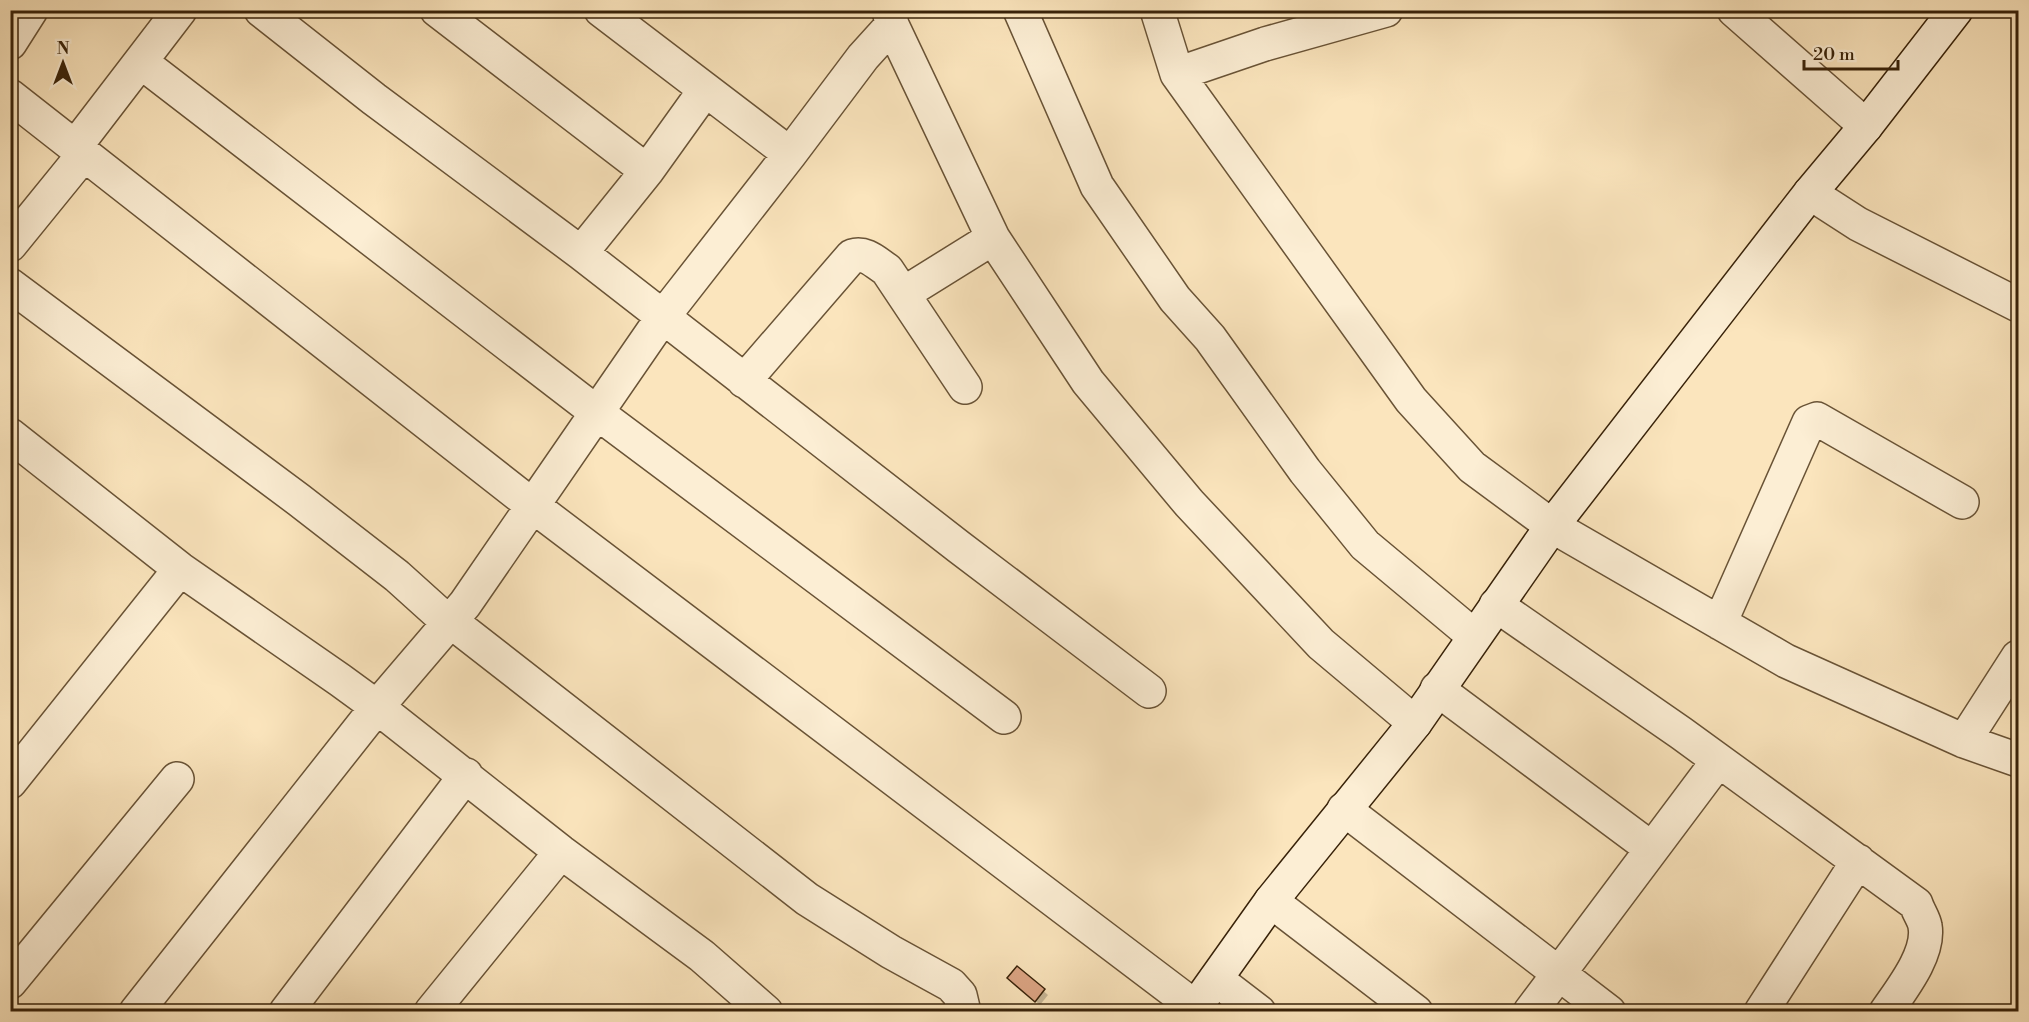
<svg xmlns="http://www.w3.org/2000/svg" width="2029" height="1022" viewBox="0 0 2029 1022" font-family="'Libre Bodoni',serif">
<rect width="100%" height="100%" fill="#fbe5bd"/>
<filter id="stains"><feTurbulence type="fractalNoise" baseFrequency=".00333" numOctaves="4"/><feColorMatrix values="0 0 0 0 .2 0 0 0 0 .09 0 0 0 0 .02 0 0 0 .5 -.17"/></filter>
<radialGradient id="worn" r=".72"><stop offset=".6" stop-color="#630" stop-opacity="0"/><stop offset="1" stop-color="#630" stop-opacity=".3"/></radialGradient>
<path fill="#0003" d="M1017,968L1048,995L1040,1005L1013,982Z"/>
<path fill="#dca584" stroke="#382209" stroke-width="1.5" d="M1017,966L1045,989L1035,1002L1007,978Z"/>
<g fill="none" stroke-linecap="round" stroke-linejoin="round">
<defs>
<path id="street" d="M261,10L374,99L581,253L959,547L1149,691
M437,10L647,171L705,90
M601,10L790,154L863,57L892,25
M889,10L892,25L993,238L1088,382L1189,503L1321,644L1415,723
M1020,10L1097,186L1175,299L1210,338L1305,471L1365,545L1474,636
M1157,10L1177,74L1411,400L1472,467L1552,526L1786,661L1964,741L2018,760
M1734,10L1866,126
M10,43L31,10
M141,62L596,412L1004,717
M1177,74L1265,44L1386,10
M10,96L533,506L1195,1007
M75,147L180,10
M1810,193L1858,224L2018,305
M10,245L84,154
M581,253L647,171
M10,285L299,500L397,576L448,622L462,630L807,899L891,952L951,985L960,995L964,1012
M903,294L993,238
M744,381L852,256C866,252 875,262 887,270L965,387
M10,435L180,569L340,680L377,707L561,852L702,956L766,1012
M1496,605L1681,733L1916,904C1918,911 1924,919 1925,926C1930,954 1901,990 1886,1012
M1720,623L1809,422L1817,419L1962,502
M1437,689L1652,849
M1964,741L2018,657
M10,782L180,569
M1344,809L1609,1012
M1271,901L1416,1012
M1216,979L1259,1012
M10,982L177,779
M136,1012L377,707L465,604L662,318L790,154
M286,1012L466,775
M431,1012L561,852
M1530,1012L1718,761
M1761,1012L1858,861"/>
<path id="secondary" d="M1192,1012L1271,901L1415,723L1552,526L1810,193L1866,126L1956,10"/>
</defs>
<use href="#street" stroke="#695336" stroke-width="36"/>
<use href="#secondary" stroke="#382209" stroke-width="36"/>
<use href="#street" stroke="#fceed4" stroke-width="33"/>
<use href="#secondary" stroke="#fceed4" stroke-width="33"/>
</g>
<rect width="2029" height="1022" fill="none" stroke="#fbe5bd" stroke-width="36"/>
<rect x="12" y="12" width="2005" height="998" fill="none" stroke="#382209" stroke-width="3"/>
<rect x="18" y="18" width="1993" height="986" fill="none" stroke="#382209" stroke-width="1.5"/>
<g transform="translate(63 63)" stroke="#fceed4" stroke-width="4.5" paint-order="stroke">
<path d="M0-4.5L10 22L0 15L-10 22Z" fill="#382209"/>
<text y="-9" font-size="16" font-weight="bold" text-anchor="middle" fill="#382209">N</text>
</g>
<path d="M1804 60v9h94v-9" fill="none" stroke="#382209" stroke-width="3"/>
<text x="1813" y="60" font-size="18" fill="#382209" stroke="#fceed4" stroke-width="4.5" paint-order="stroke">20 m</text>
<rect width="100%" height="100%" filter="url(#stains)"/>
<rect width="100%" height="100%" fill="url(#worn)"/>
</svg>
